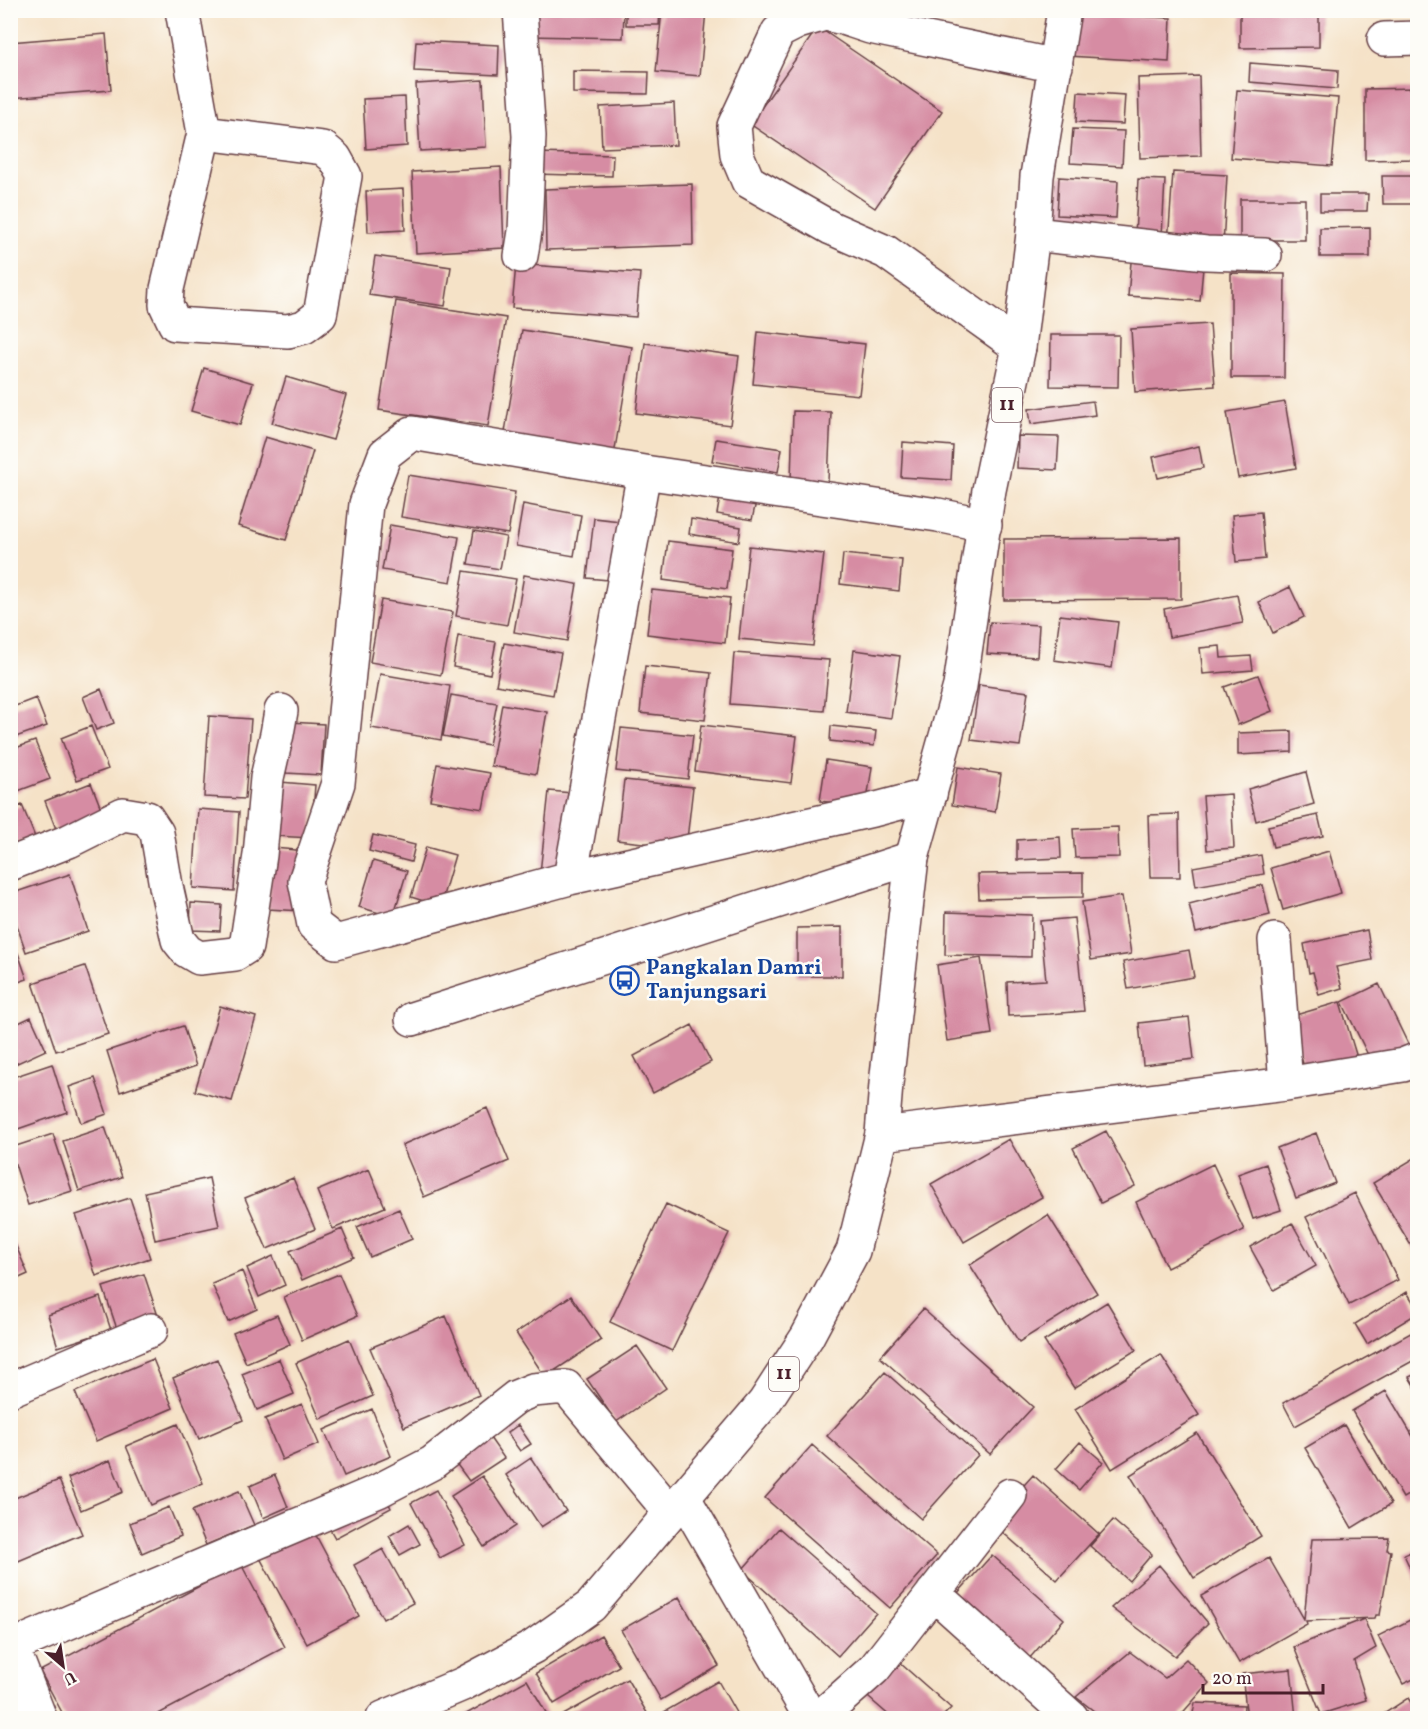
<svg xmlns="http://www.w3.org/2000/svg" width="1428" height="1729" viewBox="0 0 1428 1729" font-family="Vollkorn,serif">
<rect width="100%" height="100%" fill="#fdfcf7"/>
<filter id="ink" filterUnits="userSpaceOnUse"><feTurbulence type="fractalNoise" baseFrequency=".0167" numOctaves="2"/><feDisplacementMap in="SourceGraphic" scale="12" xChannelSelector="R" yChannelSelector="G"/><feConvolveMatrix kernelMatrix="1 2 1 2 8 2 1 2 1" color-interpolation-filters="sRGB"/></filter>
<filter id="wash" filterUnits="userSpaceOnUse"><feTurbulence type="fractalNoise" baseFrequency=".008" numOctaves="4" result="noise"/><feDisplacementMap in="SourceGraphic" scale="24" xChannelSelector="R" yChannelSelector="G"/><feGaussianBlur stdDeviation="1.35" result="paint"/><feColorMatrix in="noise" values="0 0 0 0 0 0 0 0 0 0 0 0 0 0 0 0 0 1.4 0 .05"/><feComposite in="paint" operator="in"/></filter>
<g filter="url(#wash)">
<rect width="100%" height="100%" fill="#f5e2c7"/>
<g id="blocks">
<path fill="#d68ca3" d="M530,10H624L623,38L529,36Z
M626,10H660L659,25H626Z
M662,10H706L700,76L656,72Z
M1240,10H1319V47L1240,48Z
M1071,13L1171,18L1169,62L1068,56Z
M818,27L942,111L875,208L750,124Z
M106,34L111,90L10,98V42Z
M416,41L499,45L498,75L414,71Z
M1250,63L1338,70L1337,89L1249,82Z
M573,71L649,72L648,94L573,93Z
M1199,76L1201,156L1140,158L1138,78Z
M483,80L486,147L420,151L416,84Z
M1418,88V159L1365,160V89Z
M1237,90L1338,98L1332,166L1231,158Z
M1078,92L1125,95L1123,124L1076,122Z
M405,97L407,146L366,149L363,99Z
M674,103L676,145L602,148L600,107Z
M1073,129L1124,131L1122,166L1070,163Z
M535,153L613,155L612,176L534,174Z
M501,167L504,248L416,253L412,172Z
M1173,172L1227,175L1223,246L1168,243Z
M1382,176H1418V204H1383Z
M1059,177L1118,181L1116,218L1057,215Z
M1138,179L1165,180L1162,236L1135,235Z
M692,184L693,245L546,250L545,189Z
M403,189L405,230L368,232L366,191Z
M1320,194H1368L1367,211H1320Z
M1240,199H1305V240H1240Z
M1370,227V257H1320V228Z
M1132,251L1204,257L1200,301L1128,296Z
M375,256L451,267L445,306L369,295Z
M516,264L640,273L636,317L512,308Z
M1231,273L1285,274L1284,378H1231Z
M396,301L506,318L488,426L379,410Z
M1210,324L1215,386L1135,392L1131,329Z
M522,330L632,347L614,455L504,438Z
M758,332L865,344L859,395L753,384Z
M1051,335H1119L1118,387L1050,386Z
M645,343L739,356L730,425L636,413Z
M204,368L253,383L240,425L191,411Z
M286,377L346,395L333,440L272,423Z
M1093,401L1095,415L1031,424L1029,409Z
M1285,402L1296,468L1238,478L1227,412Z
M793,411L831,412L828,482L791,481Z
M1018,436L1059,437L1057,470L1017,468Z
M265,437L313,451L286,540L238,526Z
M716,439L782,449L778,472L712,461Z
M903,442L953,446L951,480L901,477Z
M1199,446L1203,468L1158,478L1153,457Z
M408,475L515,492L508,534L401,517Z
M721,491L757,497L752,520L717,514Z
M523,504L581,515L574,556L516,546Z
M1261,512L1265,559L1236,562L1232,515Z
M594,518L637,523L630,582L587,578Z
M691,519L741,527L739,542L689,534Z
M390,525L459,537L451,582L382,570Z
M474,531L506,537L500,569L468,564Z
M1181,538V599L1004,600V539Z
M668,541L732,549L727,589L663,580Z
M749,546L824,554L813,646L739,639Z
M843,554L902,560L899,591L840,584Z
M464,571L516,579L507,625L456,616Z
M524,575L577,584L567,641L514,632Z
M1290,587L1304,617L1273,633L1259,602Z
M652,590L730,598L725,643L647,634Z
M1237,595L1243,623L1169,637L1164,609Z
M381,600L453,612L441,675L370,662Z
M1060,615L1118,622L1112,668L1054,660Z
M990,622L1039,625L1037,657L987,654Z
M458,636L496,642L490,674L453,667Z
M504,643L561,653L553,695L496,685Z
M1220,646L1221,658L1251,656L1253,670L1203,674L1200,648Z
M854,650L900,656L891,718L846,712Z
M734,653L829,660L824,711L730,704Z
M645,666L711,673L705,720L640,713Z
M380,674L450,686L441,740L371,728Z
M1258,675L1272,711L1238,725L1224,687Z
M979,685L1028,692L1020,746L971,740Z
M101,689L114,723L96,730L83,697Z
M451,695L497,703L489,745L443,736Z
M36,698L47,726L10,739V708Z
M502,704L547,712L536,774L491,766Z
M209,716L251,719L245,799L204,797Z
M289,722L324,724L321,775L286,773Z
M701,725L797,736L791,783L695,771Z
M91,726L108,769L77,780L61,738Z
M831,726L876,731L874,746L830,741Z
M621,728L693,735L688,779L616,771Z
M1292,731V752L1238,755V733Z
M35,741L50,779L10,794V750Z
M826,760L872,767L866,807L820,801Z
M437,764L490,773L483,809L430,800Z
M958,767L1001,774L995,812L952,805Z
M1306,772L1314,804L1256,821L1248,789Z
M624,780L693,787L686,848L617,840Z
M280,782L315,785L311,838L276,836Z
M91,783L104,816L58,834L45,801Z
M549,791L584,794L575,876L540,873Z
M1231,794L1234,848L1207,850L1203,796Z
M22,805L35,837L10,847V810Z
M198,809L239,812L234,891L193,888Z
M1179,814L1180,877H1150L1148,815Z
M1318,815L1323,836L1273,847L1268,826Z
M1118,827L1119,857L1075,858L1073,829Z
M373,835L415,845L411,862L369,851Z
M1060,837L1061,858L1017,860V840Z
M426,847L455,855L440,906L411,897Z
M273,848L307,851L302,911L268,909Z
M1329,851L1341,893L1283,910L1271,868Z
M1261,855L1264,874L1196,886L1193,867Z
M373,861L407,871L393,917L359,907Z
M1083,873V897L979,899L978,874Z
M70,874L88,931L26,952L10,905V894Z
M1263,885L1270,915L1196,933L1189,904Z
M1122,896L1131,954L1091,960L1082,902Z
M191,903L222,905L220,931L190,930Z
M946,912L1032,915L1031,957L945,955Z
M1074,918L1084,1011L1050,1014L1008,1016L1007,982L1046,980L1040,921Z
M842,927V976H797V928Z
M10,930L15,942L10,944Z
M1367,930L1372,960L1336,967L1342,988L1319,995L1313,972L1309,973L1304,944Z
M1189,950L1194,977L1128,989L1123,962Z
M18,953L27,979L10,985V956Z
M981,958L992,1034L947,1041L937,965Z
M85,966L108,1034L56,1051L33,983Z
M1379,984L1409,1046L1373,1065L1342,1002Z
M1340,1002L1358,1061L1307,1077L1289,1017Z
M220,1006L256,1017L232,1101L195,1091Z
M31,1017L46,1050L13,1065L10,1058V1027Z
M1189,1017L1194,1059L1143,1065L1139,1023Z
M692,1025L711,1062L653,1093L634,1056Z
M183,1026L196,1066L120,1092L107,1051Z
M52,1064L67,1112L15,1130L10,1115V1078Z
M95,1078L107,1114L81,1123L69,1087Z
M487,1108L509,1161L424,1197L402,1145Z
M105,1127L122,1177L79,1191L63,1141Z
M1106,1131L1135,1186L1101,1203L1073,1148Z
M1316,1133L1335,1183L1296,1198L1277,1148Z
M53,1134L72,1191L28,1205L10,1148Z
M1009,1139L1042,1197L964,1242L931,1184Z
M1418,1156V1257L1373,1183Z
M1213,1164L1244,1230L1167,1268L1136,1202Z
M1266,1164L1281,1210L1253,1219L1238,1174Z
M369,1169L385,1207L333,1229L317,1191Z
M209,1178L219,1226L155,1240L145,1192Z
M293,1178L315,1229L267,1249L245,1198Z
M1355,1193L1398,1280L1349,1305L1306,1217Z
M130,1198L150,1258L96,1276L76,1215Z
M666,1204L729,1233L672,1351L610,1322Z
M399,1209L412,1239L370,1257L357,1227Z
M1048,1215L1097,1293L1019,1342L970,1265Z
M1292,1223L1316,1266L1274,1290L1250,1247Z
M342,1229L354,1257L302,1280L290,1251Z
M13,1239L28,1274L10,1282V1240Z
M273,1256L285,1285L259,1297L247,1268Z
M242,1271L257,1309L228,1322L212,1284Z
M144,1274L164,1334L123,1347L103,1287Z
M339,1274L357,1316L302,1340L284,1297Z
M1407,1292L1418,1310V1313L1367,1344L1355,1324Z
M571,1296L601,1340L545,1377L516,1333Z
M100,1297L111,1330L58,1347L48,1315Z
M1107,1302L1136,1350L1074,1388L1044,1341Z
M923,1309L1033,1407L990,1454L880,1357Z
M277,1315L290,1344L246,1363L233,1333Z
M446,1316L479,1395L404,1427L370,1348Z
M1418,1329V1358L1295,1426L1283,1403Z
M349,1339L373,1396L320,1419L296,1363Z
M637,1346L666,1388L616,1422L587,1379Z
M1161,1355L1199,1415L1112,1469L1075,1409Z
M153,1359L173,1408L96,1441L75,1392Z
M217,1359L243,1420L199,1439L173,1378Z
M279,1359L294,1394L257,1410L242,1374Z
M885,1372L978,1455L921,1519L827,1436Z
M1418,1373V1392L1409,1377Z
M1386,1391L1418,1445V1489L1403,1498L1352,1411Z
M302,1404L319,1444L282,1460L265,1419Z
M372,1409L391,1456L344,1476L324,1430Z
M178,1424L203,1483L151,1505L126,1446Z
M518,1425L531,1444L520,1451L507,1433Z
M1344,1425L1391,1504L1352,1528L1305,1448Z
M1197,1433L1261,1536L1194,1578L1130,1475Z
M490,1438L504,1458L469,1481L455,1462Z
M1080,1442L1103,1462L1079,1490L1056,1469Z
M812,1445L937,1555L890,1608L765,1498Z
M531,1458L566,1511L541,1527L506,1475Z
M110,1460L123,1492L81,1510L68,1478Z
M275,1475L288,1507L263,1518L250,1486Z
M1033,1475L1099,1534L1057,1580L991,1522Z
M482,1476L516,1526L484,1547L451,1496Z
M59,1480L82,1534L16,1562L10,1549V1500Z
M436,1490L465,1545L440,1558L411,1503Z
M239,1491L254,1525L206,1545L192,1511Z
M383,1492L391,1508L335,1538L326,1522Z
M169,1507L181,1536L142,1553L130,1523Z
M1113,1520L1152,1554L1129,1581L1090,1546Z
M409,1524L420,1544L400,1555L389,1536Z
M312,1528L359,1616L307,1644L259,1556Z
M779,1528L876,1613L838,1656L742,1570Z
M1389,1538L1387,1550L1391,1551L1380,1615H1376L1375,1618L1306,1621L1307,1624L1239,1663L1201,1596L1269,1558L1304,1619L1312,1539Z
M383,1549L413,1603L383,1619L354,1565Z
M1418,1549V1585L1404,1555Z
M992,1555L1064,1619L1020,1669L947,1605Z
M241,1564L285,1647L151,1718H65L40,1671Z
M1159,1565L1208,1623L1175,1656L1111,1608Z
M679,1597L719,1666L661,1700L621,1630Z
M1418,1616V1677L1403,1684L1378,1636Z
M1364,1619L1376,1648L1354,1661L1366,1700L1321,1714L1294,1647Z
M601,1635L619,1666L554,1704L536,1673Z
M1130,1652L1165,1678L1186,1659L1209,1683L1178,1718H1103L1076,1697Z
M892,1656L951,1708L941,1718H892L861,1691Z
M1291,1669L1296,1718H1247L1242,1674Z
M627,1679L650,1718H558Z
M527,1680L548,1716L544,1718H459Z
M718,1681L739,1718H667L664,1712Z
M1408,1698L1418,1713V1718H1380L1379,1717Z
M1195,1703L1244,1705L1243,1718H1192Z"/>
</g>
</g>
<g filter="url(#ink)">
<use href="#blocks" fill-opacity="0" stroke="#643c42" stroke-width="1.5"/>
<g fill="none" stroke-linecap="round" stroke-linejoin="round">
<defs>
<path id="minor" d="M182,10L204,133L167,289L166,305L175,324L288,331L304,327L320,315L345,176L335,158L323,148L204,133
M520,10L529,136L525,231L521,256
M1384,39L1418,38
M1033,234L1206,253L1265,255
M1019,347L886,252L831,228L748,181L737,155L734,126L778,32L798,22L825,14L843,18L870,27L1056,66
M930,795L873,810L570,878L336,942L314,925L305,881L338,783L366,504L385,454L412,433L644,472L938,515L985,525
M10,864L69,841L123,814L147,818L157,833L166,886L178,940L187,951L199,958L235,954L246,947L260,855L267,778L277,734L281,711
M570,878L644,472
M1275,940L1286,1084
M412,1019L912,858
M882,1134L1286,1084L1403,1065L1418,1059
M10,1390L151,1330
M684,1498L811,1718
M933,1593L1072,1718
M10,1641L40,1718
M13,1646L378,1491L432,1463L516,1397L533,1390L566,1387L670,1512
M819,1718L874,1669L1010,1495"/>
<path id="highway" d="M383,1718L463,1684L533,1647L591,1606L764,1403L807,1337L853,1251L882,1134L886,1084L912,858L960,686L989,490L1019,347L1033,234L1037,176L1064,10"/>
</defs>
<use href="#minor" stroke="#643c42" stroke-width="36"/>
<use href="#highway" stroke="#643c42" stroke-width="36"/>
<use href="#minor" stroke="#fff" stroke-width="33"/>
<use href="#highway" stroke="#fff" stroke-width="33"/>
</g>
</g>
<defs>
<symbol id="bus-ring" viewBox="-11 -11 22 22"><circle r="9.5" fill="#fdfcf7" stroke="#1a4fb4" stroke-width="1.5"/><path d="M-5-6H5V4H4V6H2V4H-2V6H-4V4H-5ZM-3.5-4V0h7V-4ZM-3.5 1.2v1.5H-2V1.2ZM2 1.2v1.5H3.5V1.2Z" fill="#1a4fb4"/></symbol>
</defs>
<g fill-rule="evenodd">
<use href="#bus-ring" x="608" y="964" width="33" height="33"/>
</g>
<g text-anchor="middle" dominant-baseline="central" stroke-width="5" stroke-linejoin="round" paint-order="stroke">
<g fill="#fdfcf7" stroke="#806168" stroke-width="1.5">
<rect x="992" y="388" width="30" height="34" rx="4.5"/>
<rect x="769" y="1357" width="30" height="34" rx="4.5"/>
</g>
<g font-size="20" font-weight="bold" fill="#4a1f2b">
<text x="1007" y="405">11</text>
<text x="784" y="1374">11</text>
</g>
<g font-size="21" font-weight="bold" fill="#164399" stroke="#fdfcf7" text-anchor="start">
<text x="646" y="968">Pangkalan Damri<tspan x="646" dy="24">Tanjungsari</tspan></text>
</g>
</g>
<rect width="1428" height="1729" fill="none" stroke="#fdfcf7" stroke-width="36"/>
<g transform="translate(63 1666) rotate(151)" stroke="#fdfcf7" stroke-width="4.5" paint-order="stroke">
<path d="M0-4.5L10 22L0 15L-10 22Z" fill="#4a1f2b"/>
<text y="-9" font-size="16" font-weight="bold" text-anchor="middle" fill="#4a1f2b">U</text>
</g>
<path d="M1203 1684v9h120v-9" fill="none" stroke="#4a1f2b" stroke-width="3"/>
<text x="1212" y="1684" font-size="18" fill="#4a1f2b" stroke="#fdfcf7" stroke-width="4.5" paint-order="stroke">20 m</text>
</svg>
